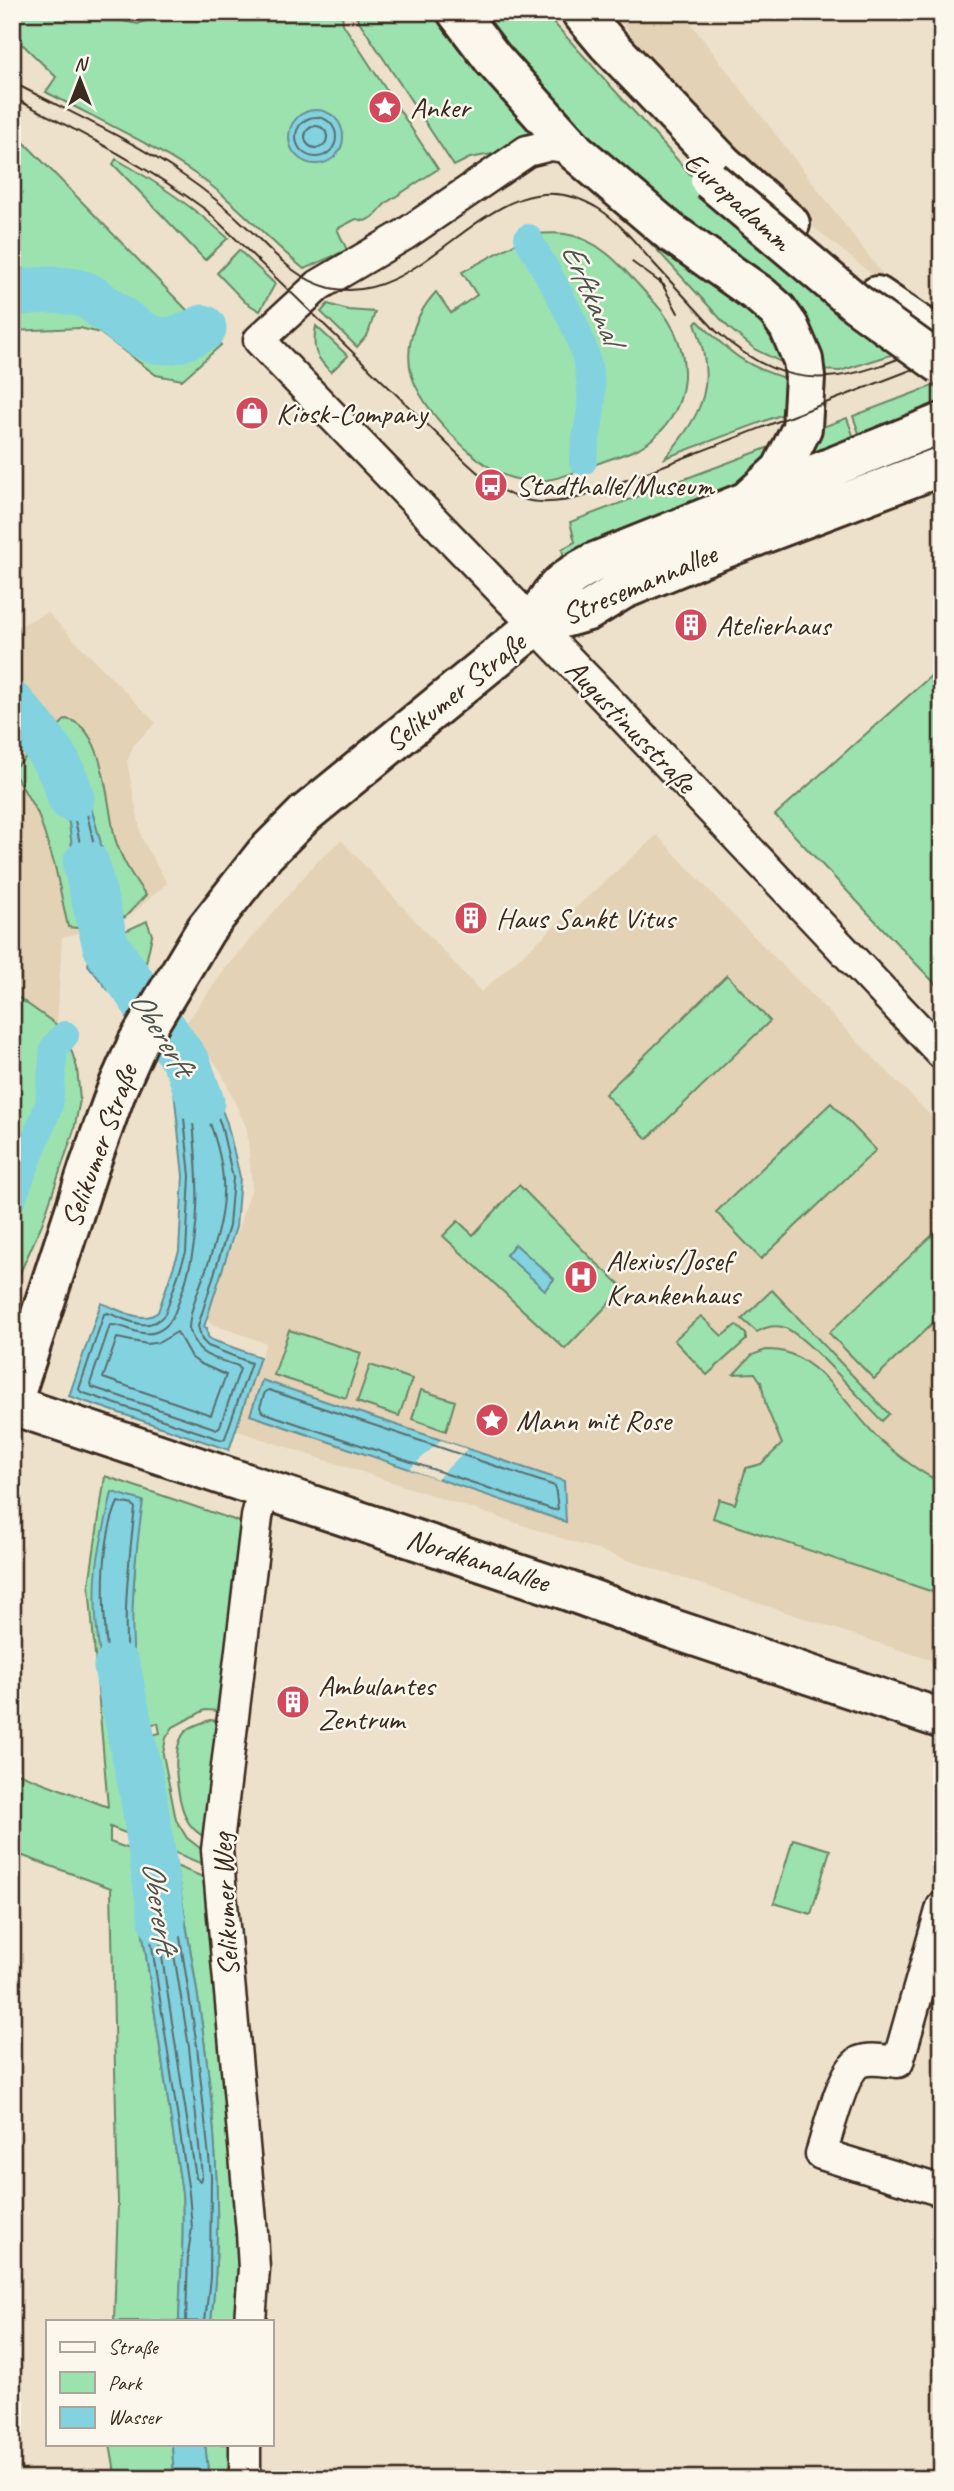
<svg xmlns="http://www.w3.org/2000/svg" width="954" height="2491" viewBox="0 0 954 2491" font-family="Caveat,sans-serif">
<rect width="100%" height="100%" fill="#ede1cc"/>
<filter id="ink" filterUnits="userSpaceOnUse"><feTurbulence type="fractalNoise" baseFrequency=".0143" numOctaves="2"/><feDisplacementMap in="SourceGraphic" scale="14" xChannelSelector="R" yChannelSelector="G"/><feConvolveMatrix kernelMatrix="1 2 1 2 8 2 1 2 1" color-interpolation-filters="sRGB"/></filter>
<g filter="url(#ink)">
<path fill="#e3d2b5" d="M614,12H682L901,298L785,204L659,73Z
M47,612L156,723L133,746L127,762L142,839L167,883L126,919L62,938L57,1025L12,993V630Z
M657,835L724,906L942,1127V1664L235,1430L266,1343L212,1324L207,1318L252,1188L247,1129L221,1072L187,1022L227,966L316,863L341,840L481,992Z"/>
<path fill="#9be2af" stroke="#6b8666" stroke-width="2" fill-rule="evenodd" d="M12,12H76L138,24L166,12H342L343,24L438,169L386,203L373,217L365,221L356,219L337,229L347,250L304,269C267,239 237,203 198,176C151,143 97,119 46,92L56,77L12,34Z
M353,12H436L462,47L540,135L503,152L470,158L454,166Z
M472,12H544L700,185L894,354L840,371L819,370L816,339L795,306L681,220L611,161Z
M12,130L221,345L182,380L156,375L100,333L80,328L12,331Z
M116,159C157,182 193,207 228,238L205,260L113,164Z
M634,225L757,310L780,339L787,365L756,350L729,328Z
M533,234C543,234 555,232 565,234C604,239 630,277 655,303C697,348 695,416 639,448C625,455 608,459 594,465C568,475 541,487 512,478C480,469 436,422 420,394C399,360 411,319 436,292L451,313L477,295L462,272Z
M239,250L275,284L260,311L245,302L217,273Z
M328,304L348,310L375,312L368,334L357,347L321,312Z
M698,321C730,353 744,366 788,379L786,413L665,458C705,411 717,383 695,323Z
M316,326L348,356L331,372C315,357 312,348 316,326Z
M935,385L942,394V409L862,442L853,416Z
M847,418L856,444L805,464L820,428Z
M775,445L767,459L742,484L565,563L562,549L575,542L570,522Z
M942,666V991L775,815Z
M66,719C105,725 107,807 115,838C121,859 133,878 146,895L125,917L114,920L100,840L83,779L72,751L54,730Z
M35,749L50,772L69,823L77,885L89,929L68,927L55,866L38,814L12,770Z
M147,921L152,935L146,963L114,936Z
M727,975L770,1021L647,1139L605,1094Z
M12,993L57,1025L45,1039L39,1100L12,1169Z
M68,1040L77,1068L80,1100L74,1130L42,1224L12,1291V1225L57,1114Z
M831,1103L876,1150L761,1259L716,1212Z
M519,1185L592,1259L624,1288L565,1349L443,1236L458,1221L473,1235ZM515,1244L554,1279L545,1289L506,1255Z
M942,1226V1314L874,1379L829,1333Z
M772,1290L889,1414L882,1421C862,1401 805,1334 783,1327C773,1325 765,1327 757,1332L742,1319Z
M701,1316L722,1336L736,1325L746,1334V1340L707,1375L674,1340Z
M289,1330L361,1353L346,1398L274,1375Z
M766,1350C773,1350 781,1350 788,1353C825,1366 852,1412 879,1439C896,1454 917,1471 937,1480L933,1494L942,1498V1595L713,1518L719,1499L735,1504L746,1468L761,1464L782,1444L766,1406L761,1382L755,1373L734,1374L752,1355Z
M370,1365L412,1379L399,1416L357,1402Z
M421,1390L455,1401L446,1431L412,1419Z
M105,1476L246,1524L221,1711L205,1710L173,1727L166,1738L163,1754L176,1820L187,1838L205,1852L207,1866L171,1851L145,1737L160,1733L158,1723L143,1726L136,1693L131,1624L135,1570L112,1493L97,1569V1606L100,1653L113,1732L108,1734L110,1744L115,1743L128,1834L110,1827V1842L130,1849L182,2193C185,2236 180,2278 179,2321H114L118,2203L111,1888L12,1852V1771L108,1807L89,1585Z
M210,1720L220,1721L205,1838C197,1832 190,1827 186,1818C177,1798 170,1749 185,1732C191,1725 202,1723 210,1720Z
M793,1839L830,1850L811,1914L774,1903Z
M176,1866L208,1879L243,2272L240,2321H211C230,2169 202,2016 176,1866Z
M110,2444H172L174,2479H116Z
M205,2444H235V2479H209Z"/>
<path fill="#83d2e0" stroke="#668f92" stroke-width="2" d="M289 137a27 27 0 1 1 54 0a27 27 0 1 1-54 0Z
M54,730L72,751L83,779L100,840L114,920L89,929L77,885L69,823L50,772L35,749Z
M114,936L146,963L132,990L125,994L108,990L88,965L93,943Z
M179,1032L203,1062L227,1123L240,1177L236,1227L204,1327L207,1328L208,1337L212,1340L260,1357L229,1450L69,1396L101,1303C118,1309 143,1325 158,1312L179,1251L183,1176L173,1081L163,1065Z
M515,1244L554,1279L545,1290L506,1255Z
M262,1380L564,1481L566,1522L250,1415Z
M112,1492L143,1501C132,1577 126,1650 143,1726L113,1732C103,1681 91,1619 97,1566C100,1541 107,1517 112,1492Z
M145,1737L171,1851L128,1834L115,1743Z
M130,1849L176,1866C202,2016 230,2169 211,2321H179C180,2278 185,2236 182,2193Z
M172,2444H205L209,2479H174Z"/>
<path fill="#ede1cc" d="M441,1440L467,1449L437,1479L410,1469Z"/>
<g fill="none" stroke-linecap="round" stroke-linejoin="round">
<path stroke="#586d6c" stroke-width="2" d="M296 137a20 20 0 1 1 40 0a20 20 0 1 1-40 0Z
M305 137a11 11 0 1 1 22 0a11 11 0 1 1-22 0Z
M52,742H56C86,777 98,867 106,913L104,916L96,919L92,917C82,886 84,852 75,821C69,796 58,772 45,751Z
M112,944L136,965L126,985L123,987L112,984L96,964L100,949Z
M183,1049L197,1066L221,1125L233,1178L229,1226L198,1326L202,1340L208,1346L251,1363L225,1438L222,1440L81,1392L79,1389L104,1314L108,1313C128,1320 149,1334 165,1314L186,1252L190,1176L180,1080L172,1064L179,1050Z
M192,1088L197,1089C225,1159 233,1189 209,1261C202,1282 190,1307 189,1328C198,1359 210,1356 238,1366L240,1369L220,1426L217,1429L92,1387L90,1384L110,1325C126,1324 139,1338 156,1332C172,1326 175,1312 180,1298C206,1231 197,1162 190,1091Z
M177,1332L191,1357L199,1363L226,1375L211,1415L103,1378L117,1338L147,1344L160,1342Z
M269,1390L555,1486L558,1509L554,1510L262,1412L260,1407L265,1392Z
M118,1502L133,1505L135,1508C126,1582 120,1645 134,1718L132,1721L121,1723L118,1721C106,1662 93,1558 118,1502Z
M137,1746L140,1749L159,1833L157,1838L135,1828L124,1751L126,1748Z
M153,1875L162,1880L189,2047L202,2176L200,2181L196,2178L150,1879Z
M186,2321L188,2253L192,2228L189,2193L140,1866L143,1862L170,1873L197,2046L211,2176L210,2278L205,2321"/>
<path stroke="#83d2e0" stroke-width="28" d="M528,238C555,289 596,346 591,407C589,425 585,443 583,461
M12,1199L49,1105L54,1048L65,1035"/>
<path stroke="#83d2e0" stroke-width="47" d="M12,293C36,291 60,287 83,294C91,296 99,304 106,309C145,337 156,354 203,328
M12,705C37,732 62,762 71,798
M86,864L106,946L188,1065L201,1102
M117,1667L143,1793L162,1921"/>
<defs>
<path id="street" d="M576,152L564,147L551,145L527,151L404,235L319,285L259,340L615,708L942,1054
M942,1907L898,2062C886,2061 870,2057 859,2062C842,2072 828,2133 821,2154L942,2191
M250,2321L254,2269L252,2232L217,1850L257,1517L263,1490
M245,2479V2444"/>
<path id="secondary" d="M457,12L493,59L576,152L669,231L760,295L777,310L789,327L803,360L805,377L802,428L781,470L747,501
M581,12L607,43L723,164L790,224
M877,296L942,340
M535,626C548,592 560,580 593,563L942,423
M12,1403L89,1167L117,1089L138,1042L206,929L265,854L305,814L535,626L588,611L622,590L702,557L942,466
M12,1405L566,1590L673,1629L942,1719"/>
</defs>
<use href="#street" stroke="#3b2a1e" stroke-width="35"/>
<use href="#secondary" stroke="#3b2a1e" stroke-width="44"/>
<use href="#street" stroke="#fbf7ec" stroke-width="30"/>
<use href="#secondary" stroke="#fbf7ec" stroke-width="38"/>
<path stroke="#3b2a1e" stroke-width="2" d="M12,82C69,112 131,139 184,176C208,192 229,210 250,230C275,254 295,279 330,288C430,311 496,143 599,209C618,221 633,240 648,257C671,282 693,306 716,331C797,404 854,378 942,341
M12,97C79,132 146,165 206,210L467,463C506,499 531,511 585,496L942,358
M632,262L665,286
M660,280L678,313"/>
<defs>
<path id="secondary-bridge" d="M710,180L856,303L942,365"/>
</defs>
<use href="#secondary-bridge" stroke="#3b2a1e" stroke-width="44" stroke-linecap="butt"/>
<use href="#secondary-bridge" stroke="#fbf7ec" stroke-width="38"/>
</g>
</g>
<defs>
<symbol id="sight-disc" viewBox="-11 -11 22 22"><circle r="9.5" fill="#d1495b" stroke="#fbf7ec"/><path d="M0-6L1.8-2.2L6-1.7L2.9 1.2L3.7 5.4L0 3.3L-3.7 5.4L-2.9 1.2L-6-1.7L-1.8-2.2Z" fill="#fff"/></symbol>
<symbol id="shop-disc" viewBox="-11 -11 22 22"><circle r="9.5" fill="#d1495b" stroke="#fbf7ec"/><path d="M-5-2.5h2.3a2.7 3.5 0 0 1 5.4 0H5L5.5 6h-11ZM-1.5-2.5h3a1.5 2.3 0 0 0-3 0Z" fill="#fff"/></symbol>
<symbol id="bus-disc" viewBox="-11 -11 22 22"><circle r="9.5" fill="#d1495b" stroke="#fbf7ec"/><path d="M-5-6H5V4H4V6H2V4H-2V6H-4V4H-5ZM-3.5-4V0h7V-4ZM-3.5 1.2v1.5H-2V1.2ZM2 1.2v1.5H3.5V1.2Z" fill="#fff"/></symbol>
<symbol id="building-disc" viewBox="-11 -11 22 22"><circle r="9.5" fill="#d1495b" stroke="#fbf7ec"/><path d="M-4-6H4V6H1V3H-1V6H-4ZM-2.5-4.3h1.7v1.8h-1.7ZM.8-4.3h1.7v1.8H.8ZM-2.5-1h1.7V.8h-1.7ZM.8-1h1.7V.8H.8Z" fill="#fff"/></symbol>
<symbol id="hospital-disc" viewBox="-11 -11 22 22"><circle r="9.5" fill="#d1495b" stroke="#fbf7ec"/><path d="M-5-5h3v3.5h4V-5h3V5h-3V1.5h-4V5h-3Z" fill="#fff"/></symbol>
</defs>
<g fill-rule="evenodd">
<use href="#sight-disc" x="366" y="88" width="38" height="38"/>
<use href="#shop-disc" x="233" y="394" width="38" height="38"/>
<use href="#bus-disc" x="472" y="466" width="38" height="38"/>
<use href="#building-disc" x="672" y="606" width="38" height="38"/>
<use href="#building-disc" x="452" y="899" width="38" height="38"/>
<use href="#hospital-disc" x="562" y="1258" width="38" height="38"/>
<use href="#sight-disc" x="473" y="1401" width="38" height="38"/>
<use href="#building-disc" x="274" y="1683" width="38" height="38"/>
</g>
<g text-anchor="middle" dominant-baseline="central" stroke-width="5" stroke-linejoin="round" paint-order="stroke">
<g font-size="30" fill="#3b2a1e" stroke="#fbf7ec" text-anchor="start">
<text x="410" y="107">Anker</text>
<text x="276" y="413">Kiosk-Company</text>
<text x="516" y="485">Stadthalle/Museum</text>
<text x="716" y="625">Atelierhaus</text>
<text x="496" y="918">Haus Sankt Vitus</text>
<text x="606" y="1260">Alexius/Josef<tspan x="606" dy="34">Krankenhaus</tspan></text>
<text x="516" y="1420">Mann mit Rose</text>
<text x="318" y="1685">Ambulantes<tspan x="318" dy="34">Zentrum</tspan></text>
</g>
<g font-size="30" fill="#3b2a1e" stroke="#fbf7ec">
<text transform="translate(738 201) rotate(42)">Europadamm</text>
<text transform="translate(639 584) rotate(-23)">Stresemannallee</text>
<text transform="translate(455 692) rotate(-39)">Selikumer Straße</text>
<text transform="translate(631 726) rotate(46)">Augustinusstraße</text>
<text transform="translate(99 1146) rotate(-70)">Selikumer Straße</text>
<text transform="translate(478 1560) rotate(18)">Nordkanalallee</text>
<text transform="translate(225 1905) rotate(-93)">Selikumer Weg</text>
</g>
<g font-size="32" font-style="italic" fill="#4d544e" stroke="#fbf7ec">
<text transform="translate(592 293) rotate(66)">Erftkanal</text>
<text transform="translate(162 1033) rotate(58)">Obererft</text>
<text transform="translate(160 1907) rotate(81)">Obererft</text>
</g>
</g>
<rect width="954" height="2491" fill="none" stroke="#fbf7ec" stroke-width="42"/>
<rect x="21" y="21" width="912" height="2449" fill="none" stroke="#3b2a1e" stroke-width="2.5" filter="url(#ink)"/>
<rect x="46" y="2320" width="228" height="126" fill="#fbf7ec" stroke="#aea59a" stroke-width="2"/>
<rect x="60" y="2342" width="35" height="10" fill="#fbf7ec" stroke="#aea59a" stroke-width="2"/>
<text x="108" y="2354" font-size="21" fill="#3b2a1e">Straße</text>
<rect x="60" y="2372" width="35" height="21" fill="#9be2af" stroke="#aea59a" stroke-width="2"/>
<text x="108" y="2390" font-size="21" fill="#3b2a1e">Park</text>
<rect x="60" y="2407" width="35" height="21" fill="#83d2e0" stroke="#aea59a" stroke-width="2"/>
<text x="108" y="2424" font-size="21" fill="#3b2a1e">Wasser</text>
<g transform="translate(80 80)" stroke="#fbf7ec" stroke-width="5" paint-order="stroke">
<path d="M0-5L12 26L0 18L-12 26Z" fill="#3b2a1e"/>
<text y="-10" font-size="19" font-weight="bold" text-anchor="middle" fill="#3b2a1e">N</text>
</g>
</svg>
